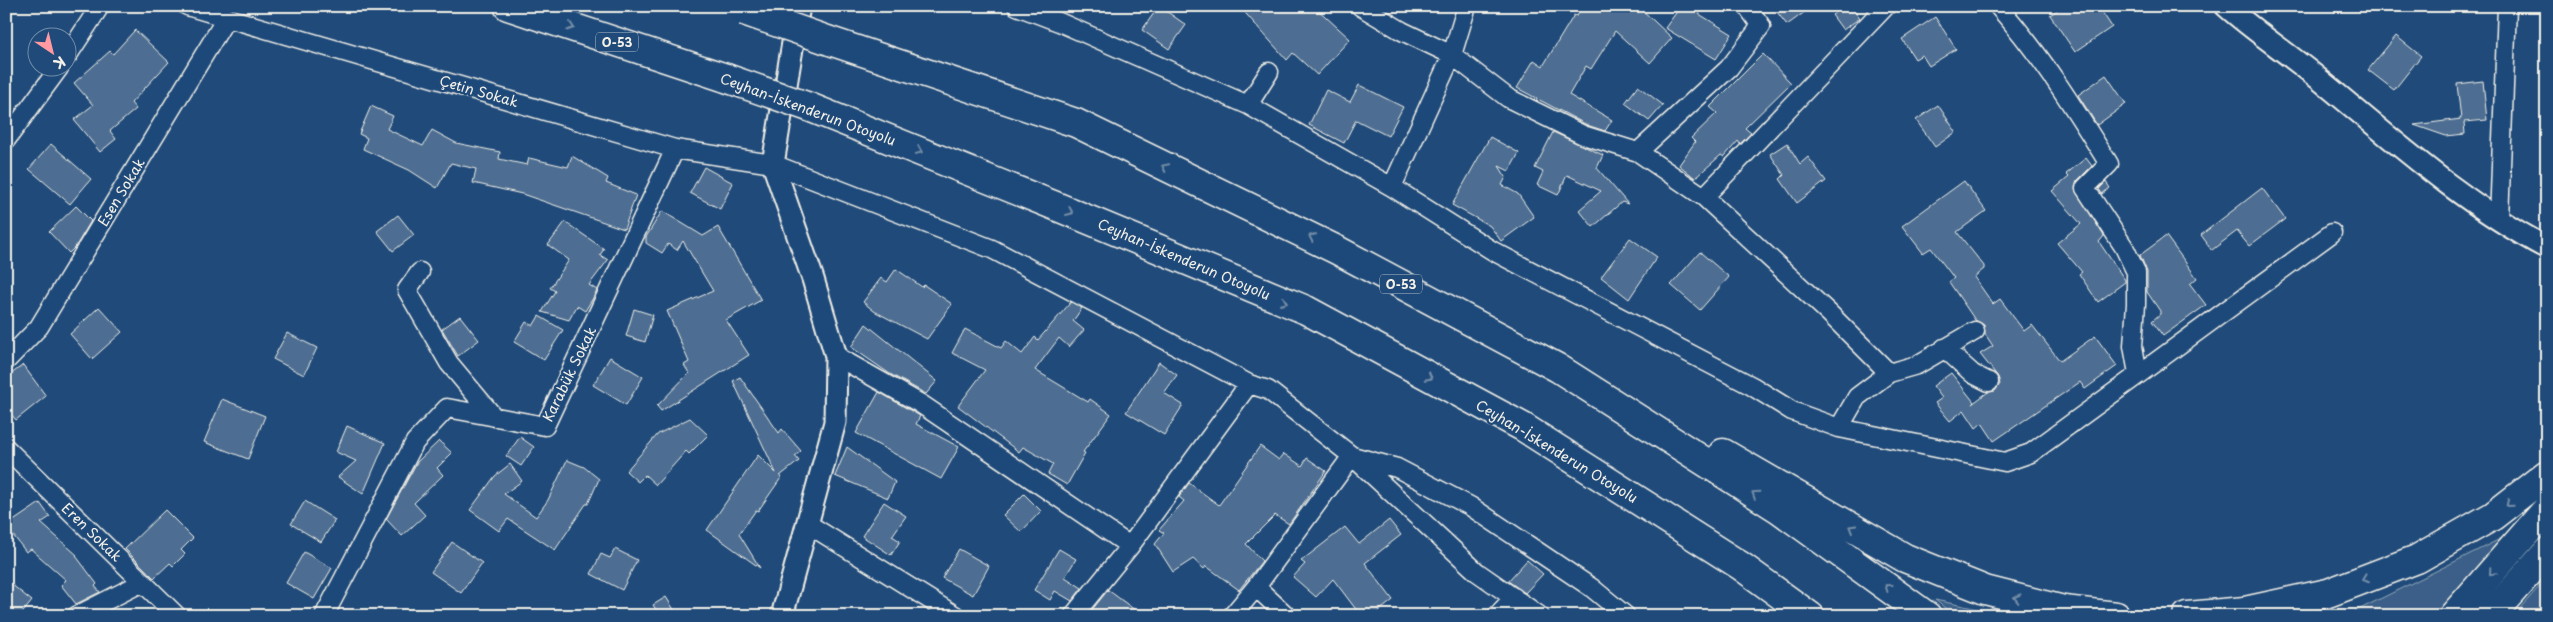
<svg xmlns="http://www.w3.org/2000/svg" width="2553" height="622" viewBox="0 0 2553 622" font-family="'Playpen Sans',sans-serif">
<rect width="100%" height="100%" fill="#1f4a7a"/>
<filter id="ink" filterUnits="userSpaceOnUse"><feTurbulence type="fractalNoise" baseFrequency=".02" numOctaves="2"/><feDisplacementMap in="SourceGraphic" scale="10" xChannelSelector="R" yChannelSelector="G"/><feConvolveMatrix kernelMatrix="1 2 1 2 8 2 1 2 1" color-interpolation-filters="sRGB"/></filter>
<g filter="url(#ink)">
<path fill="#3a5f88" stroke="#97a8b8" d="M2514,532L2439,616H2346Z
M2547,578V616H2513Z
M1935,600L2012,616H1955Z"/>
<path fill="#4d6e92" stroke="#f4f1e8" d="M1159,6L1186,25L1169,49L1142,30Z
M1239,6H1314L1350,39L1317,75L1293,53L1287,60Z
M1583,6H1638L1672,38L1650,63L1615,31L1591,69L1586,66L1569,95L1612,120L1605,131L1587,125L1517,88L1534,60L1543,66L1574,15L1577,16Z
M1681,6H1704L1699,14L1732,34L1716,59L1665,28Z
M1785,6H1813L1787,25L1777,12Z
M1844,6H1852L1860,18L1843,30L1832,15Z
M2063,6H2098L2112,27L2075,52L2050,15Z
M1935,17L1956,49L1929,66L1922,55L1915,59L1902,39Z
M135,30L169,62L131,103L136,109L110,131L116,139L100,152L74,120L93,105L74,83L110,51L113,54Z
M2396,36L2421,56L2394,90L2368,70Z
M1763,54L1791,83L1745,128L1751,133L1740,144L1738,141L1724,157L1721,155L1695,178L1679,165L1695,142L1691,138L1717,113L1710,107Z
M2106,75L2126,104L2097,125L2078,95Z
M2483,81L2487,120L2464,122L2465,134L2446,136L2414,125L2461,119L2457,84Z
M1359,85L1403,107L1388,136L1356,120L1344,143L1309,125L1326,90L1350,102Z
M1638,86L1663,105L1649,121L1625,103Z
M1938,105L1956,132L1935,147L1916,120Z
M371,106L393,116L387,129L423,146L432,130L456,143L500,152L499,159L527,165L529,158L568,167L572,156L608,178L606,183L636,195L624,229L522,194L473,183L476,169L451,163L437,188L409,170L363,149L367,138L359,134Z
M1553,132L1603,155L1597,168L1628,204L1622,202L1593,227L1579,210L1601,191L1567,175L1558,195L1537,185L1543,172L1535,168Z
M1490,137L1519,153L1509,171L1499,166L1506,177L1502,185L1518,194L1534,217L1501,241L1490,226L1452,205Z
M1787,143L1800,164L1808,157L1826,181L1797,203L1780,179L1784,175L1770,154Z
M51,144L91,179L70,204L29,169Z
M2086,158L2092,166L2077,181L2075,190L2104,236L2099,242L2125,280V282L2098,302L2079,274L2082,272L2057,243L2081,224L2052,191L2069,177L2066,174Z
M704,167L733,183L720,209L690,193Z
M1964,181L1986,211L1957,232L1984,266V269L1974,277L1993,304L2000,299L2024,331L2032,325L2060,361L2095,336L2117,366L2085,389L2080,382L1994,441L1982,423L1976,428L1964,410L1950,421L1935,403L1942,398L1933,386L1951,373L1974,402L1972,404L1988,392L1995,391L2000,384L1998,377L1980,354L1993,346L1985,334L1984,325L1975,320L1949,282L1954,278L1931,248L1923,253L1902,226Z
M2106,182L2110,188L2102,194L2099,189Z
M2262,188L2285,219L2249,246L2237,231L2212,250L2201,235Z
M76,206L91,221L76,246L69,253L49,232Z
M662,211L703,236L718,227L761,300L726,320L749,355L661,411L657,406L689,373L684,365L689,362L667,311L713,291L683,241L677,250L668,244L662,253L646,243V237Z
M398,215L414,235L393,251L377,231Z
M565,222L604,249L600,255L608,260L589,285L597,290L593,298L585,311L577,306L569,320L542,312L555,291L550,288L569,260L548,245Z
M2166,236L2197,278L2190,284L2206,305L2163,336L2152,321L2160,314V311L2147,292V272L2140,255Z
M1630,238L1657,257L1629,299L1601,277Z
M1700,252L1729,277L1700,310L1671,285Z
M896,269L922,287L924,285L952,304L927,339L874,311L863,302L881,278L887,282Z
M1071,302L1082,308L1073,321L1084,330L1069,347L1059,338L1035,370L1088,402L1090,399L1111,414L1083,452L1085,453L1067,485L1048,474L1053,464L1023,447L1019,452L958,406L985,370L952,353L965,329L1001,348L1006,341L1022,354L1035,337L1038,340Z
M99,307L122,332L92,359L70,334Z
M634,309L653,315L645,342L626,336Z
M460,316L479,340L458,356L442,329Z
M539,316L563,330L544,360L514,342L526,322L533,326Z
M866,324L937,381L926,394L890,374L851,347Z
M287,333L317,348L304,375L273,359Z
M610,357L643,377L626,405L593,385Z
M1159,362L1177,375L1164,393L1183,405L1164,435L1126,412Z
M23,365L46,396L16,420L6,408V378Z
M740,377L779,433L782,429L801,451L795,456L799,461L780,476L781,478L758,511L756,510L739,534L760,568L707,530L758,455L776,473L733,381Z
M879,392L920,416L916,424L959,447L941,479L856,433Z
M222,399L265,416L248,459L204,442Z
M690,418L708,435L689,454L686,451L656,485L645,475L638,482L626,471L658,434Z
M347,426L385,443L363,494L338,477L356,461L336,452Z
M520,437L534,447L521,466L506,456Z
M439,441L452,453L437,468L443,475L414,503L425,515L402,536L386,519L417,462Z
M1260,446L1279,460L1284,454L1302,466L1307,458L1326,471L1289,524L1275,515L1246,544L1262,561L1239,590L1206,566L1204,569L1193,559L1173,572L1155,544L1164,533L1159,530L1184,501L1179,497L1189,483L1219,505Z
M847,447L895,482L888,498L835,476Z
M567,460L584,467L599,479L588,504H586L555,550L508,519L499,531L470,510L495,476L510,464L522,481L504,494L536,517L548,500Z
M1024,494L1041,511L1021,532L1003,515Z
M305,501L335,520L321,542L291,524Z
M884,502L906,516L892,536L900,541L891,555L862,536Z
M40,503L50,517L41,523L77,555L76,556L97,584L95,586L100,592L76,604L61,585L66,580L31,549L26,552L6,526Z
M165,510L193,538L181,550L185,554L173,566L170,563L154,578L125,549Z
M1389,520L1401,535L1365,563L1393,600L1373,616H1361L1333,579L1316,597L1293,577L1305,564L1301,561L1345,527L1359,544Z
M452,542L482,563L461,593L431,572Z
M615,549L637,560L622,590L591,574L601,554L610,558Z
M959,549L989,566L973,595L942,578Z
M1059,549L1076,559L1065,577L1082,588L1072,601L1055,591L1050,600L1034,590Z
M304,552L332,568L314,599L286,583Z
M1527,560L1543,574L1525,593L1508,581Z
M6,580L32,601L20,616H6Z
M1108,590L1143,616H1087Z
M666,597L678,616H660L653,605Z"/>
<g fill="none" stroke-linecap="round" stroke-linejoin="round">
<defs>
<path id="minor" d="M187,6L675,149L773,164L992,249L1249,384L1268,390L1352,456L1477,572L1540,616
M1017,6L1059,22L1248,105L1392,187L1493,251L1752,386L1792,411L1839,428L2005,462L2031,453L2332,233
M1360,6L1402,31L1452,55L1508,98L1583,135L1638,152L1704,197L1829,313L1889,373
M1998,6C2042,56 2074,108 2109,164L2085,188L2124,247L2136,272V304L2133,346L2138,374
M68,55L100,6
M1248,105L1269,72
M6,140L59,68
M1638,152L1729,68L1761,26L1747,6
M1392,187L1452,55L1467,6
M1704,197L1886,6
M2499,220L2507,6
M420,272L407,290L449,363L494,417
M1944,348L1973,374L1989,382
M836,356L921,404L1130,546
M6,361L39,327L227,17
M1839,428L1857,397L1889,373L1917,365L1975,331
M6,448L177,616
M808,524L956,616
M1256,587L1287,616
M76,616L143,582
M324,616L415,442L447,408L545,426L675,149
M1073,616L1130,546L1249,384
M1232,616L1256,587L1352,456L1397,468L1470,506L1592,588L1626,616
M1497,616L1514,597"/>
<path id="tertiary" d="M2226,6C2255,32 2289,54 2319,79C2392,139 2462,203 2547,248
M782,616L835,422L836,356L813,279L773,164L799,6"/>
<path id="motorway" d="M508,6L726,78
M830,41L1076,123L1337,250L1558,368L1779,509L1927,616
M809,107L1053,205L1306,310L1523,427L1741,566L1810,616
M1723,453L1905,558L1985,590L2064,610L2116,616
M2187,616L2245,611L2328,593L2417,559L2493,516L2547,474
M2453,616L2547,509
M2490,616L2547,552"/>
</defs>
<use href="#minor" stroke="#f4f1e8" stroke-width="21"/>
<use href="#tertiary" stroke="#f4f1e8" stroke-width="25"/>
<use href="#motorway" stroke="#f4f1e8" stroke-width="31"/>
<use href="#minor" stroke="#1f4a7a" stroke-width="18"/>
<use href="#tertiary" stroke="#1f4a7a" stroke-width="21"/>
<use href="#motorway" stroke="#1f4a7a" stroke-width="28"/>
<defs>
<path id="motorway-bridge" d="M744,11L830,41
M726,78L809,107"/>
</defs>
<use href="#motorway-bridge" stroke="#f4f1e8" stroke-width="31" stroke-linecap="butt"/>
<use href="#motorway-bridge" stroke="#1f4a7a" stroke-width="28"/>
</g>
<defs><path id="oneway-chevron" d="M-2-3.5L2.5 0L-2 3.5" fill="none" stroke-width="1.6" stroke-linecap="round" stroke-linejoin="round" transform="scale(1.25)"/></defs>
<g stroke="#748da6">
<use href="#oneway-chevron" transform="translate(571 27) rotate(18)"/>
<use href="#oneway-chevron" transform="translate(919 151) rotate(22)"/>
<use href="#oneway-chevron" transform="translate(1165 167) rotate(-154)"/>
<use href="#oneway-chevron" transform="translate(1070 212) rotate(23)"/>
<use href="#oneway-chevron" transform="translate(1312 237) rotate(-154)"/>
<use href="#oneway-chevron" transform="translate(1284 302) rotate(23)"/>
<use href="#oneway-chevron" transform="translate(1429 377) rotate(28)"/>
<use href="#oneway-chevron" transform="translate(1755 494) rotate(-147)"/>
<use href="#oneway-chevron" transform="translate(2509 504) rotate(141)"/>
<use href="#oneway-chevron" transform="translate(1852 528) rotate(-150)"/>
<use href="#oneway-chevron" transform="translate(2492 572) rotate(131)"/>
<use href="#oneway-chevron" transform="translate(2365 579) rotate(159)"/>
<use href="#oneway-chevron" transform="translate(1888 587) rotate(-144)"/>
<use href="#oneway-chevron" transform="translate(2017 598) rotate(-166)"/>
</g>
</g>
<g text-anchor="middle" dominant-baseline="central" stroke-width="4.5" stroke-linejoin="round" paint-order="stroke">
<g fill="#1f4a7a" stroke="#b4bfc7" stroke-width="1">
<rect x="596" y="32.5" width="42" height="19" rx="4"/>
<rect x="1380" y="274.5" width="42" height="19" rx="4"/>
</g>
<g font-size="12" font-weight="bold" fill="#f4f1e8">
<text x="617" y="42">O-53</text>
<text x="1401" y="284">O-53</text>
</g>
<g font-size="14" fill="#f4f1e8" stroke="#1f4a7a">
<text transform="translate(479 91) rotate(16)">Çetin Sokak</text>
<text transform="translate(808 109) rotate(20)">Ceyhan-İskenderun Otoyolu</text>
<text transform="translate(121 192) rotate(-59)">Esen Sokak</text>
<text transform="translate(1184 259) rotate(23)">Ceyhan-İskenderun Otoyolu</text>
<text transform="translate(569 374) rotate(-64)">Karabük Sokak</text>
<text transform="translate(1557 451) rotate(31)">Ceyhan-İskenderun Otoyolu</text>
<text transform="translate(92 532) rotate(44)">Eren Sokak</text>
</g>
</g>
<rect width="2553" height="622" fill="none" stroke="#1f4a7a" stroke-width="25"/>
<rect x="12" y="12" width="2528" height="597" fill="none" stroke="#f4f1e8" stroke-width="2" filter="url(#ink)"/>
<g transform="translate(52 52) rotate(145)"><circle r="24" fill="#1f4a7a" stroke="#748da6"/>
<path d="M0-4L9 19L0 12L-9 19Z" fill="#ff9aa2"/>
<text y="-8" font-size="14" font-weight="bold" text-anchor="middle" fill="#f4f1e8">K</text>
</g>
</svg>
